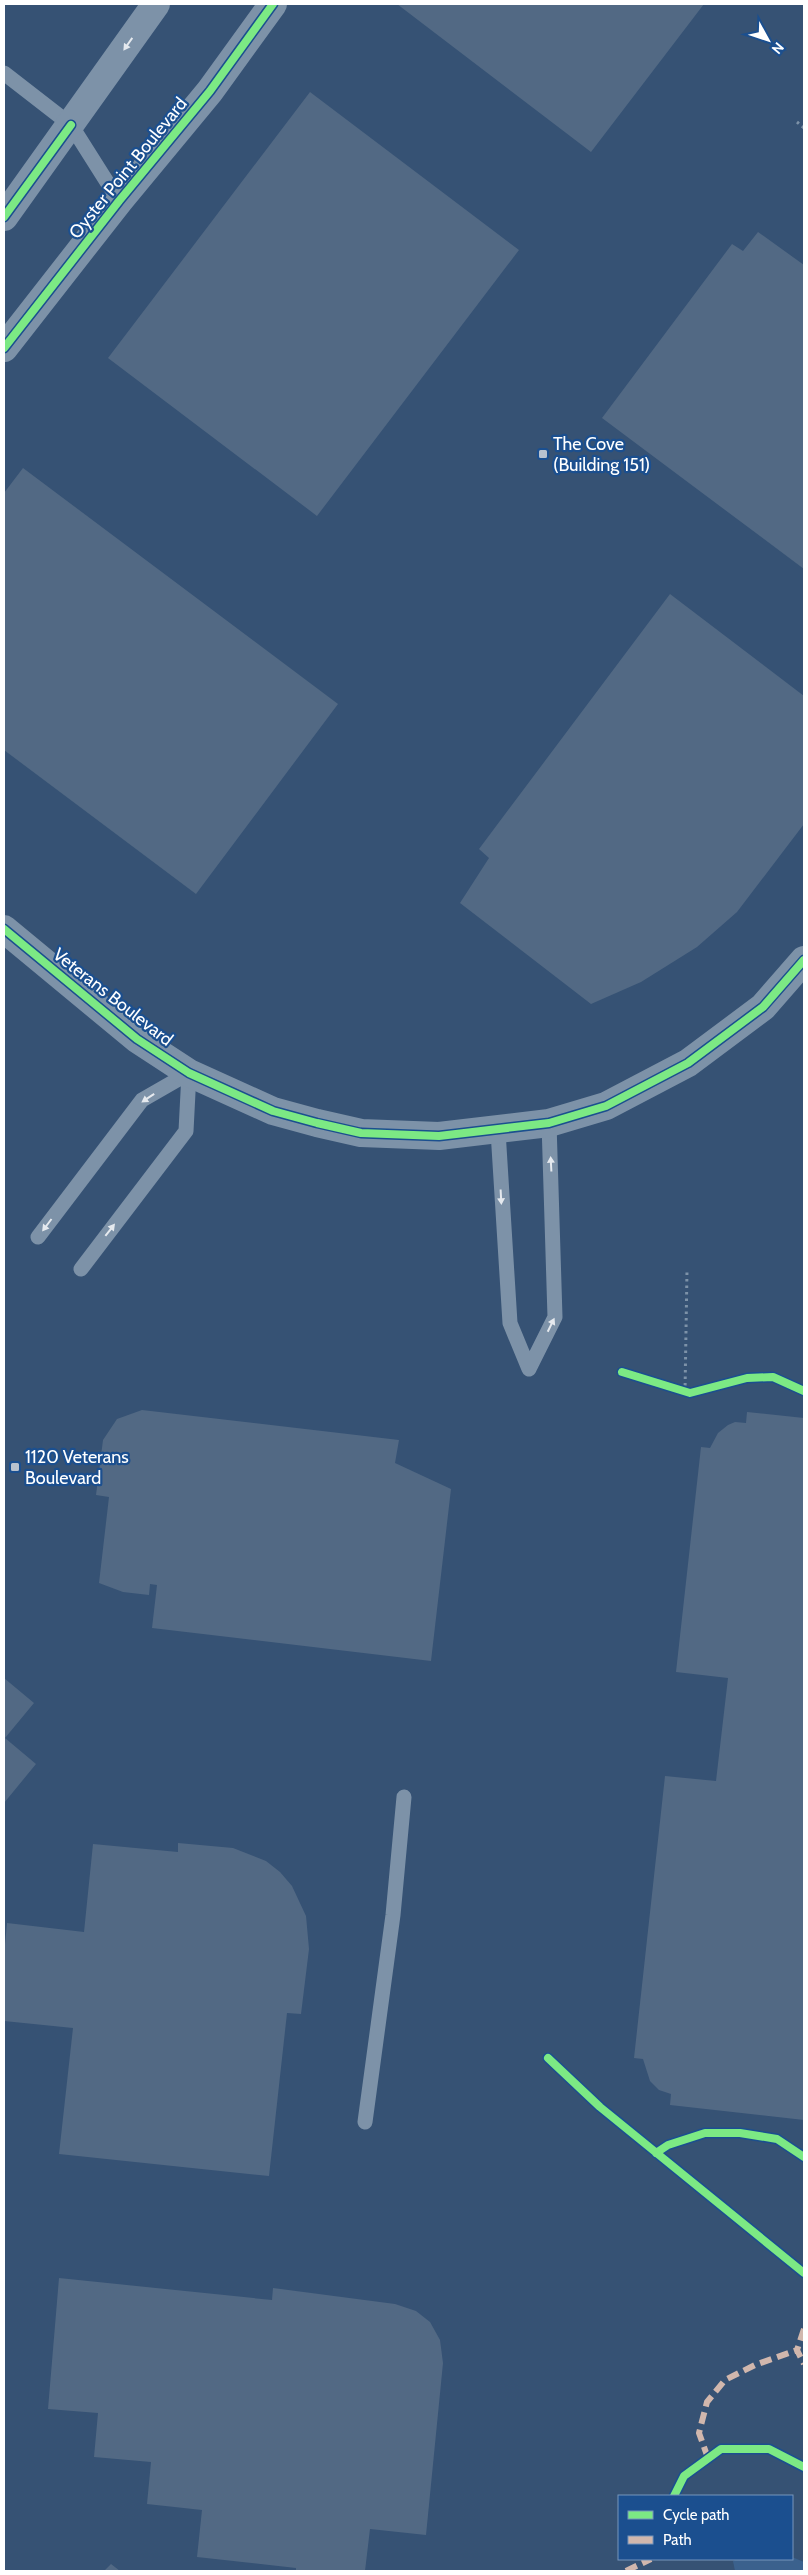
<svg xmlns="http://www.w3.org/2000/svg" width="808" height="2575" viewBox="0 0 808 2575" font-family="Cabin,sans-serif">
<rect width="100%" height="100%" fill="#365274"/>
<path fill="#3b618d" d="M792,2557L804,2562V2571H735L733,2561L738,2559Z"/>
<path fill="#526984" d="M397,4H704L591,152Z
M310,92L519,250L317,516L108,358Z
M758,232L804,265V569L602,418L732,244L743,251Z
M23,468L338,704L196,894L4,750V493Z
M670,594L804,696V824L737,912L697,947L641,982L591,1004L460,903L489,858L479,849Z
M142,1410L399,1440L395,1463L451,1489L431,1661L152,1628L157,1585L150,1584L149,1595L123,1592L99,1583L109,1497L96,1495L103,1440L117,1419Z
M747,1412L804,1418V2120L670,2105L671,2094L659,2090L650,2081L643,2059L634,2058L665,1776L716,1781L728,1678L676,1672L701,1447L710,1448L718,1433L728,1425L735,1422L746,1423Z
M4,1678L34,1703L5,1738L36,1764L4,1803Z
M178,1843L233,1848L266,1861L280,1872L292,1886L306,1916L309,1949L301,2014L287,2013L269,2176L59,2154L73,2028L4,2021V1955L7,1923L84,1932L93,1844L178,1852Z
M59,2278L272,2300L273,2288L395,2304L416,2311L430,2322L440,2340L443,2363L426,2535L370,2529L365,2571H296V2568L197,2557L202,2510L147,2504L151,2462L94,2457L98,2413L48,2409Z
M111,2564L120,2571H104Z"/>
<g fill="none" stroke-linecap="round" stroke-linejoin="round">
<path stroke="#7d92a8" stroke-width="3" stroke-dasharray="2.5 4" stroke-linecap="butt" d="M797,122L804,128
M685,1392L687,1270"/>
<path stroke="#7d92a8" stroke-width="15" d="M4,73L71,125L119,201
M498,1131L510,1323L529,1369
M38,1237L142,1100L189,1073
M81,1269L186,1131L189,1073
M529,1369L555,1317L549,1123
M365,2122L393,1915L404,1797"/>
<path stroke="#7d92a8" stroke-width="28" d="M4,929L137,1039L189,1073L273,1111L317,1123L361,1133L439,1136L549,1123L606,1106L688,1063L763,1007L804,960"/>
<path stroke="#7d92a8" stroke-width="28" d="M4,217L156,4
M4,348L119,201L210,91L273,4"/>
<path stroke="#d1b7ad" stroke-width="6" stroke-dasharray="12 6" stroke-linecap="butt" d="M804,2329L797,2350L804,2364
M708,2458L699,2433L707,2402L725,2380L755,2365L797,2350
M626,2571L651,2559"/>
<defs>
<path id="cycleway" d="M4,217L71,125
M4,348L119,201L210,91L273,4
M4,929L137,1039L189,1073L273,1111L317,1123L361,1133L439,1136L549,1123L606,1106L688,1063L763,1007L804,960
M622,1372L690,1393L747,1378L773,1377L804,1391
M548,2058L600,2107L804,2273
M656,2153L668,2145L705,2133H740L777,2139L804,2157
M674,2496L684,2476L721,2449H769L804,2467"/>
</defs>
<use href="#cycleway" stroke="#1b4f8f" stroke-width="11"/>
<use href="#cycleway" stroke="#7ce984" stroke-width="8"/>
</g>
<defs><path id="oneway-solid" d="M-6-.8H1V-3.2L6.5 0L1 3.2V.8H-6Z" transform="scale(1.25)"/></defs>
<g fill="#e5e9ee">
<use href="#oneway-solid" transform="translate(128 44) rotate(125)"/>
<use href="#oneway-solid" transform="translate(148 1098) rotate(146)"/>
<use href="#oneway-solid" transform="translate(551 1164) rotate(-93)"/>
<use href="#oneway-solid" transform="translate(501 1197) rotate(87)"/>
<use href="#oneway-solid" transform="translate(47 1225) rotate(127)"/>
<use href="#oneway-solid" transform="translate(110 1230) rotate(-52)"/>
<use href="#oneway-solid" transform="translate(551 1325) rotate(-64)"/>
</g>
<g fill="#b9c2ce" stroke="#1b4f8f" stroke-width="2">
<rect x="538" y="449" width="10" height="10" rx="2.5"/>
<rect x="10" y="1462" width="10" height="10" rx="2.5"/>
</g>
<g text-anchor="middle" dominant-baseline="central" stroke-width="4.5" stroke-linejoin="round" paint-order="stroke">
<g font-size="18" fill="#fff" stroke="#1b4f8f">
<text transform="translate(128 168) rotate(-51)">Oyster Point Boulevard</text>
<text transform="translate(113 997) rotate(38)">Veterans Boulevard</text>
</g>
<g font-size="18" fill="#fff" stroke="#1b4f8f" text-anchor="start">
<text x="553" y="444">The Cove<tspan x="553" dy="21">(Building 151)</tspan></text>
<text x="25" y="1457">1120 Veterans<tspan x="25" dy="21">Boulevard</tspan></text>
</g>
</g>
<rect width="808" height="2575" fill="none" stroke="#ffffff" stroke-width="10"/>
<rect x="618" y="2495" width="175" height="65" fill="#1b4f8f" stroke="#7695bc"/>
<rect x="628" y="2511" width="25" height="8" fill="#7ce984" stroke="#7695bc"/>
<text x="663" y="2520" font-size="15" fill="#ffffff">Cycle path</text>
<rect x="628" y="2536" width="25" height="8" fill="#d1b7ad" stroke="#7695bc"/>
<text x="663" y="2545" font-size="15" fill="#ffffff">Path</text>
<g transform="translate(768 40) rotate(130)" stroke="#1b4f8f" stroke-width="4" paint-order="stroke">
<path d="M0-4L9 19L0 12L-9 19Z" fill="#ffffff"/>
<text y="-8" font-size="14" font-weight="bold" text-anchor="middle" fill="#ffffff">N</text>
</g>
</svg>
